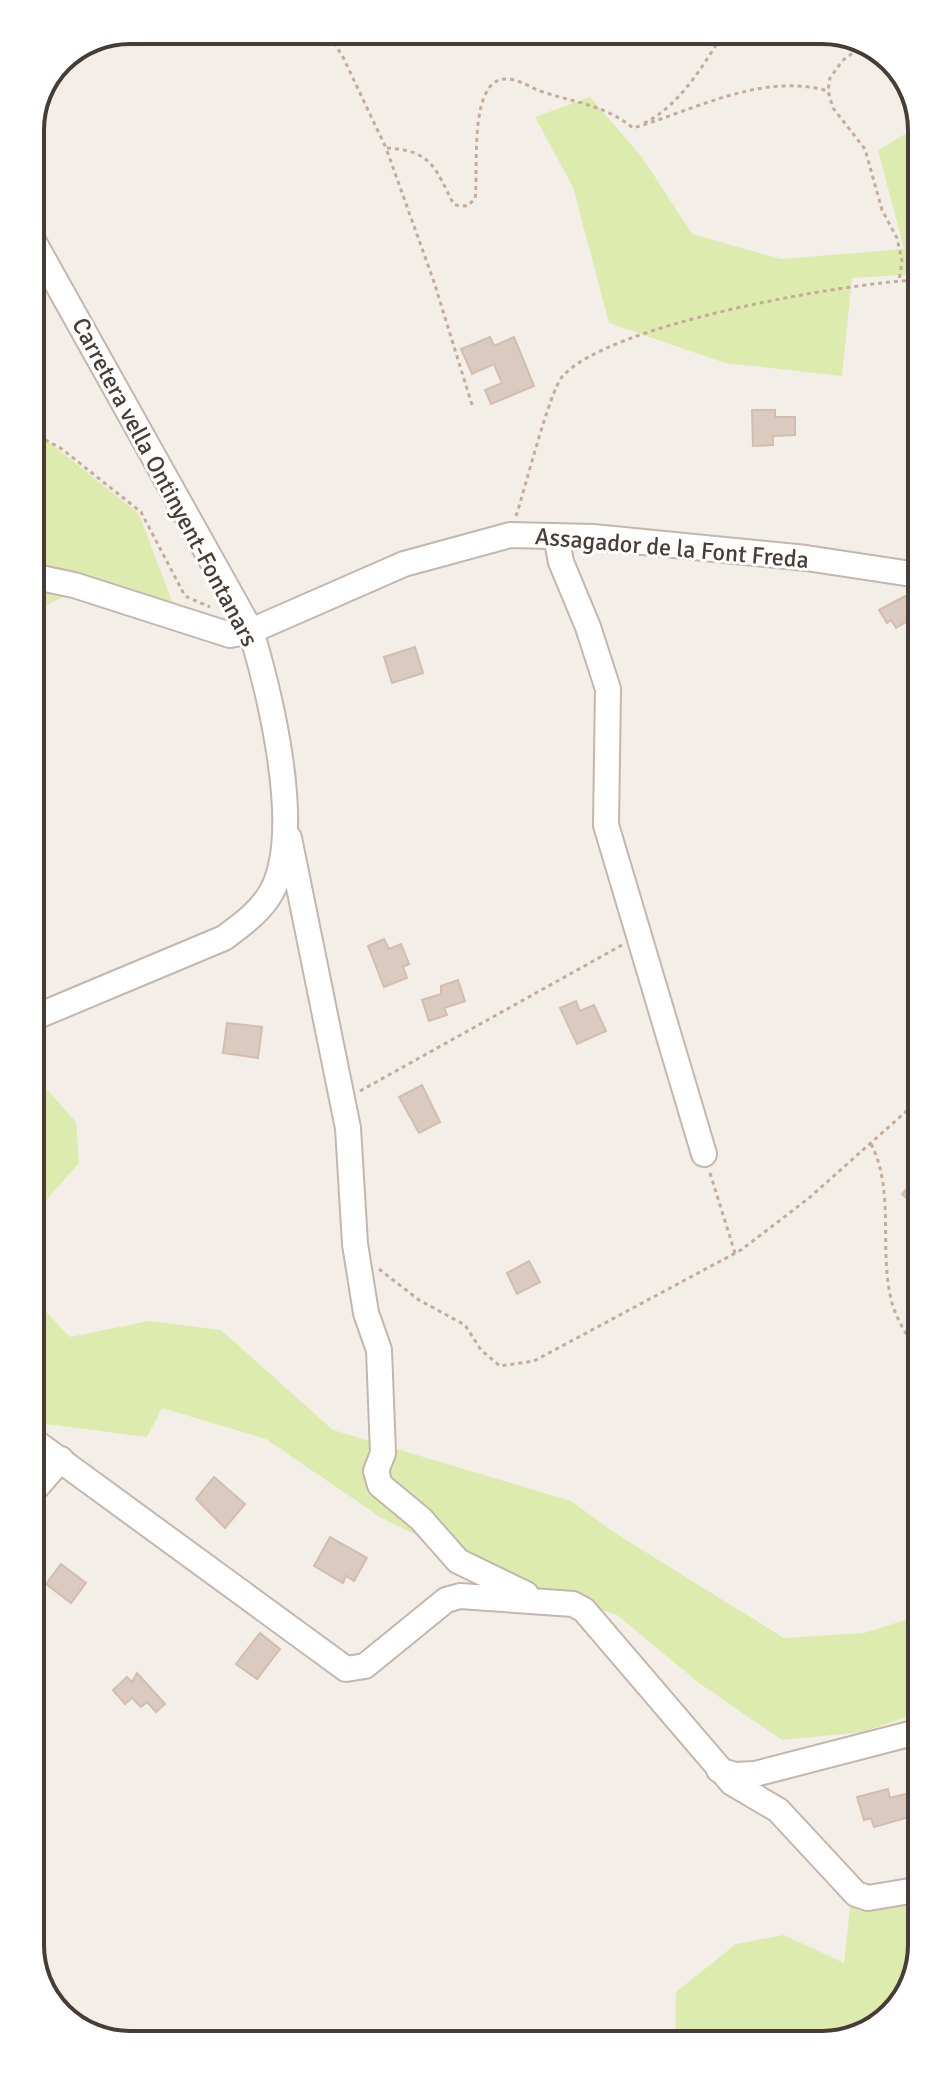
<svg xmlns="http://www.w3.org/2000/svg" width="952" height="2075" viewBox="0 0 952 2075" font-family="Signika,sans-serif">
<rect width="100%" height="100%" fill="#f4eee8"/>
<path fill="#ddebae" d="M590,97L642,157L692,234L781,259L904,249L878,150L917,127V274L852,278L842,376L725,363L609,323L573,187L535,117Z
M31,437L49,442L139,514L179,620L115,593L65,596L32,613Z
M33,1074L76,1122L79,1163L33,1215Z
M34,1299L70,1337L149,1321L221,1330L333,1430L571,1501L618,1535L784,1638L864,1633L921,1615V1712L863,1732L782,1740L699,1683L617,1615L498,1575L380,1517L266,1439L162,1408L147,1437L38,1423L34,1421Z
M851,1898L922,1901V1945L902,2005L854,2040L675,2041L676,1992L736,1944L784,1935L844,1963Z"/>
<path fill="#dacabf" stroke="#d2bdaf" stroke-width="2" d="M490,337L494,346L514,337L534,386L491,404L485,390L502,383L494,364L472,374L461,349Z
M752,410H775V417H795V435L773,436V445L753,446Z
M905,596L916,616L896,628L891,620L887,623L879,610Z
M415,647L423,673L392,683L384,657Z
M384,939L389,949L401,944L409,964L403,967L407,978L384,987L368,946Z
M458,980L465,1001L444,1008L447,1015L429,1021L422,1000L441,994V986Z
M576,1001L580,1011L594,1005L606,1031L577,1044L560,1008Z
M227,1023L262,1027L258,1058L223,1053Z
M422,1085L440,1122L419,1133L399,1097Z
M920,1175V1211L902,1194Z
M529,1261L540,1282L517,1294L507,1273Z
M214,1477L245,1504L225,1528L196,1499Z
M330,1537L367,1558L354,1581L346,1576L343,1583L314,1566Z
M61,1564L86,1583L71,1603L46,1584Z
M260,1633L280,1649L257,1679L236,1664Z
M137,1673L165,1704L156,1712L147,1702L141,1707L132,1698L125,1704L113,1690L127,1677L132,1682Z
M888,1789L890,1798L910,1793L916,1815L874,1827L871,1818L864,1820L857,1797Z"/>
<g fill="none" stroke-linecap="round" stroke-linejoin="round">
<defs>
<path id="minor" d="M31,237L251,631C270,694 304,831 272,891C261,911 243,924 224,938L33,1018
M556,536L561,562L588,627L608,689L606,825L704,1154
M31,576L74,585L230,635L251,631L404,564L510,535L593,537L806,558L918,575
M289,838L348,1128L355,1244L366,1313L379,1350L383,1453L376,1471L380,1485L421,1519L458,1561L526,1594
M34,1441L346,1669L365,1666L446,1600L460,1596L573,1604L584,1610L732,1783L778,1810L856,1894L868,1898L922,1889
M34,1490L61,1459
M719,1770L735,1775L755,1774L921,1731"/>
</defs>
<use href="#minor" stroke="#c4b6ac" stroke-width="28"/>
<path stroke="#c3ac9a" stroke-width="3" stroke-dasharray="4 4" stroke-linecap="butt" d="M300,30L326,35
M324,30L342,55L386,148
M865,44L842,61L830,78L828,91L833,108L865,149L882,210L897,238L902,261L899,281
M644,123C680,106 705,63 725,30
M472,405L434,282L386,148C432,150 435,168 454,205L467,206L475,199C479,172 467,76 508,79C521,80 531,88 543,92C576,103 605,105 633,128C695,110 762,72 828,91
M31,432L62,449L141,512L185,596L210,607
M516,516C525,489 549,393 562,377C607,324 845,283 917,280
M918,643L907,669L918,695
M360,1091L622,945
M871,1144C895,1190 879,1250 891,1299C896,1320 908,1337 920,1354
M710,1173L735,1253
M379,1269L419,1300L465,1325L481,1350L500,1366L534,1361L741,1250L809,1198L919,1100"/>
<use href="#minor" stroke="#fff" stroke-width="24"/>
</g>
<g text-anchor="middle" dominant-baseline="central" stroke-width="6" stroke-linejoin="round" paint-order="stroke">
<g font-size="24" fill="#483d36" stroke="#fff">
<text transform="translate(165 482) rotate(62)">Carretera vella Ontinyent-Fontanars</text>
<text transform="translate(672 548) rotate(5)">Assagador de la Font Freda</text>
</g>
</g>
<path d="M0 0H952V2075H0ZM130 44H822A86 86 0 0 1 908 130V1945A86 86 0 0 1 822 2031H130A86 86 0 0 1 44 1945V130A86 86 0 0 1 130 44Z" fill="#fff" fill-rule="evenodd"/>
<path fill="none" stroke="#483d36" stroke-width="4" d="M130 44H822A86 86 0 0 1 908 130V1945A86 86 0 0 1 822 2031H130A86 86 0 0 1 44 1945V130A86 86 0 0 1 130 44Z"/>
</svg>
